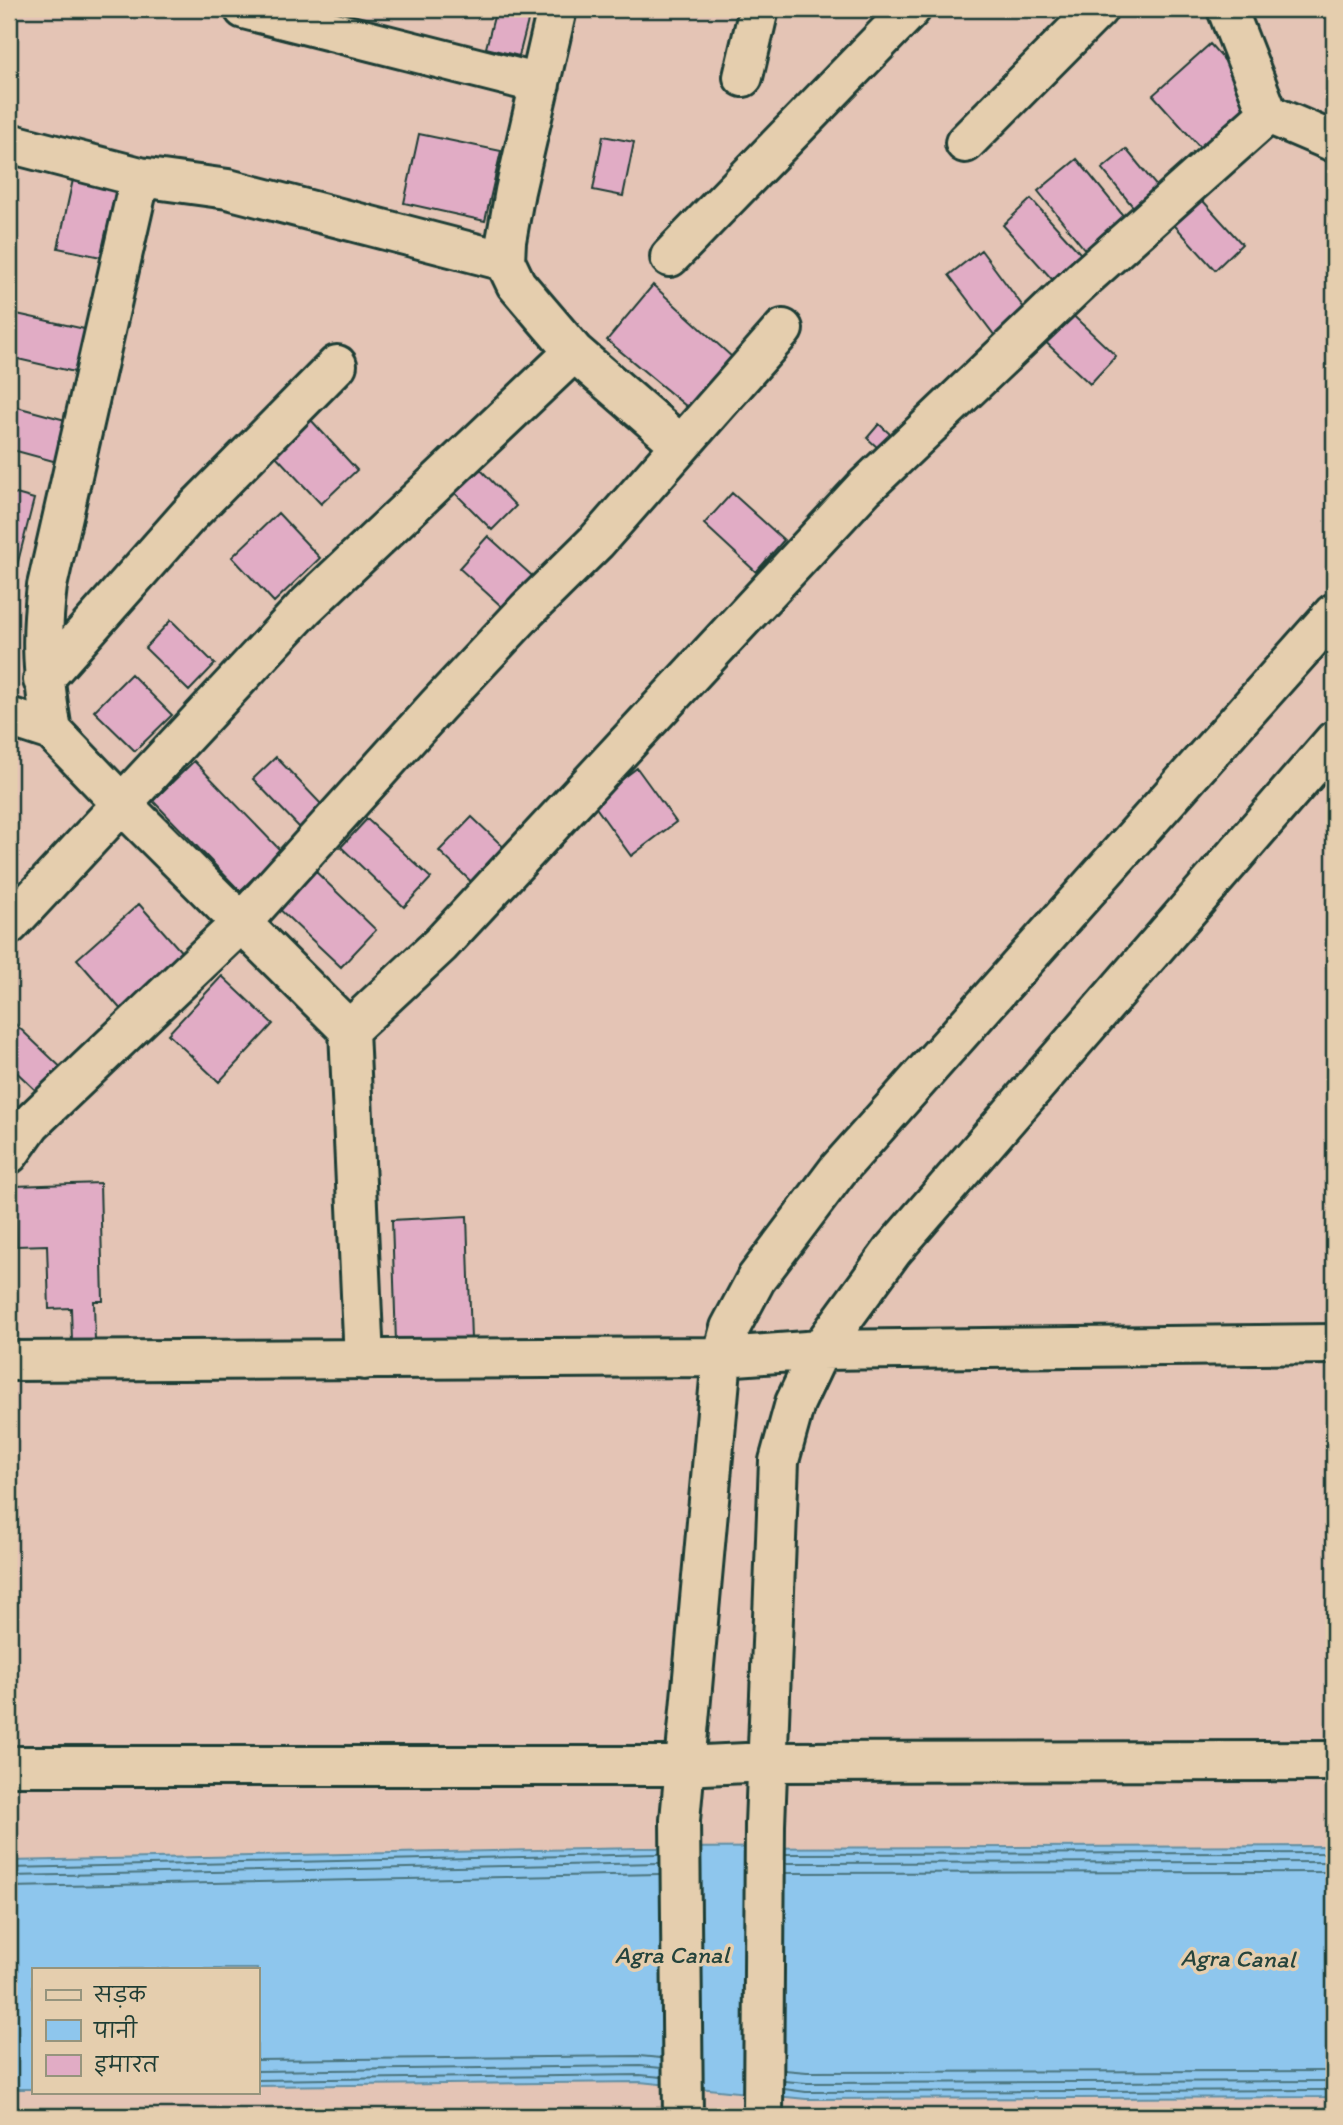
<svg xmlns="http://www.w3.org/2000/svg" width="1343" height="2125" viewBox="0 0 1343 2125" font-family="Itim,'Playpen Sans Deva',sans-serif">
<rect width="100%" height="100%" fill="#e4c4b5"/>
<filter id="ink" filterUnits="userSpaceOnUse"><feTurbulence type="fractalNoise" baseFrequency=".0143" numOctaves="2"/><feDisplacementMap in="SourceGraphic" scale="14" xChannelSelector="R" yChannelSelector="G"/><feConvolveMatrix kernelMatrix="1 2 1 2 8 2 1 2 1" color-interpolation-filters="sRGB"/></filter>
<g filter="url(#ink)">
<path fill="#8ec6ed" stroke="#628fa3" stroke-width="2" d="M1334,1846V2097L806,2099L640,2082L257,2086V1969H33V2089H9V1861L639,1848Z"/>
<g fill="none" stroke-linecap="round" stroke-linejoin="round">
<path stroke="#4b747e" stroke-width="2" d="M786,1854L1334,1853
M786,1863L1334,1862
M9,1868L659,1854
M786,1873L1334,1872
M9,1876L659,1863
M9,1887L660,1874
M257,2060L639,2056L661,2058
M784,2070L807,2072L1334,2071
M257,2071L640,2066L662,2068
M257,2080L640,2075L662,2077
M784,2081L807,2083L1334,2081
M784,2089L806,2092L1334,2090"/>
</g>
<path fill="#e1acc5" stroke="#1f3d34" stroke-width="2" d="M496,9H531L519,56L486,48Z
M1210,44L1261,101L1204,152L1153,95Z
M419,134L501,151L485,221L404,203Z
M603,136L634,142L623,196L593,190Z
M1126,149L1163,194L1139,214L1102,169Z
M1077,159L1130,224L1090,256L1038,191Z
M74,175L117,185L101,257L58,248Z
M1194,191L1242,244L1215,270L1167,217Z
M1031,199L1088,262L1060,288L1003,225Z
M981,250L1030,316L998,340L949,275Z
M653,285L743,367L698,416L607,340Z
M1063,306L1116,356L1090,384L1037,334Z
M17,314L89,330L79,373L9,357Z
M9,405L69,421L57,462L9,449Z
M311,420L357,470L321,504L275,455Z
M879,424L902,445L889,458L867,438Z
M476,465L516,506L492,530L451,489Z
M9,492L34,499L10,593L9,592Z
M732,493L784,540L756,572L704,524Z
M278,513L320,558L274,602L232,557Z
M488,536L539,582L510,614L459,568Z
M171,620L215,664L189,691L145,648Z
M131,674L172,715L135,751L94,711Z
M276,757L323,806L300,828L253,779Z
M194,761L281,851L240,891L153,801Z
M637,768L676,822L631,856L592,802Z
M472,817L515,858L483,893L439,851Z
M367,819L431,878L404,907L341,847Z
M311,867L376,930L341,967L275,905Z
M139,904L185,956L123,1012L77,959Z
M222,976L273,1024L219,1082L168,1034Z
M11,1020L69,1075L46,1100L9,1065V1022Z
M100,1183L103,1301H94L95,1341H72L71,1308L49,1309L47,1245L17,1246L15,1186Z
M467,1216L471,1340L396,1343L392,1220Z"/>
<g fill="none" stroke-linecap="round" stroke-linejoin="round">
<defs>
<path id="minor" d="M244,9L540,84
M557,9L515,191L506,241L505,261L516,284L574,352L681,445
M1227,9L1268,114L1334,142
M743,77L759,9
M9,143L140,177L228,189L505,261
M965,143L1098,9
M670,257L911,9
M43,680L188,516L337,365
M9,717L52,731L122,804L349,1030L364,1360
M52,731C43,677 40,640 47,586L140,177
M9,925L304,608L574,352
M349,1030L440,945L864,488L1081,281L1268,114
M9,1154L31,1123L242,922L437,706L527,610L597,541L783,329
M9,1361L722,1357L820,1350L1334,1344
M9,1766H683L767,1762L1334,1761
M683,2116L680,1820L722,1357L730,1328L756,1279L838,1170L1334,613
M763,2116L765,1825L779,1461L795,1403L820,1350L893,1250L1334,741"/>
</defs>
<use href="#minor" stroke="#1f3d34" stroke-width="44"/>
<use href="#minor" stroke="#e5ceae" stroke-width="38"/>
</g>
</g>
<g text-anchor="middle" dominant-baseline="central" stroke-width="7" stroke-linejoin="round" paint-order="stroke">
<g font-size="24" font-style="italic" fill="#25443d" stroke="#e5ceae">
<text x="672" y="1954">Agra Canal</text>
<text transform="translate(1238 1958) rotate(1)">Agra Canal</text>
</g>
</g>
<rect width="1343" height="2125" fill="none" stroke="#e5ceae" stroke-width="35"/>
<rect x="18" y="18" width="1308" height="2090" fill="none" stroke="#1f3d34" stroke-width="2.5" filter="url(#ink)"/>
<rect x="32" y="1968" width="228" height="126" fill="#e5ceae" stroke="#96947d" stroke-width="2"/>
<rect x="46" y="1990" width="35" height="10" fill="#e5ceae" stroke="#96947d" stroke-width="2"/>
<text x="94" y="2002" font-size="21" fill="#1f3d34">सड़क</text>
<rect x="46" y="2020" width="35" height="21" fill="#8ec6ed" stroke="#96947d" stroke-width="2"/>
<text x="94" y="2038" font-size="21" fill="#1f3d34">पानी</text>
<rect x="46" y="2055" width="35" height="21" fill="#e1acc5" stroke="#96947d" stroke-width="2"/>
<text x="94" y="2072" font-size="21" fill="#1f3d34">इमारत</text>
</svg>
